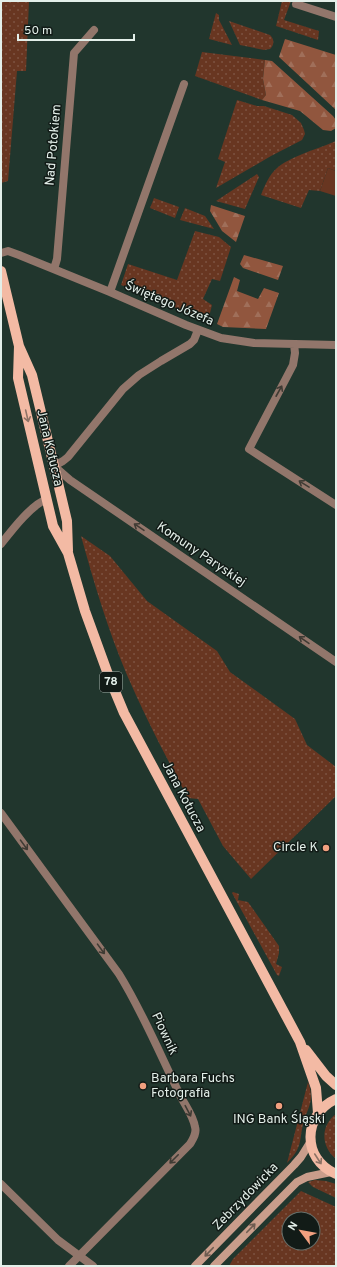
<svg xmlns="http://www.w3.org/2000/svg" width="337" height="1267" viewBox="0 0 337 1267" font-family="Overpass,sans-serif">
<defs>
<pattern id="grass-dots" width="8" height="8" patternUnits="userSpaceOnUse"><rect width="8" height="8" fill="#683621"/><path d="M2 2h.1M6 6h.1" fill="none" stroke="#7d5341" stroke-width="1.8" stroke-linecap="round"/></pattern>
<pattern id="forest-firs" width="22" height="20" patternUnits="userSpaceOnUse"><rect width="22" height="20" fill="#91563e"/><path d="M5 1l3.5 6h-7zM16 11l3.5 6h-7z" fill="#a06f5a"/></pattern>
</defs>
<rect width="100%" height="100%" fill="#21362d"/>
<path fill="url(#grass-dots)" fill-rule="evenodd" d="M1,1H29L26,71H17L8,181L1,183Z
M282,1H291L284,20L319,31L318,40L276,26Z
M216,13L219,15V20L232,45L209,39Z
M229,21L270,35C275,40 274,45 270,49L264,50L240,45Z
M202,52L265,60L263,79L266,95L262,100L195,76Z
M237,100L257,106H264L292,115L301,123L304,130L305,134L302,140L271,156L216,188L225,162L218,159Z
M336,141V171L328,168L320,191L309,190L301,208L261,195C265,185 269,175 277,168C289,157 320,148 336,141Z
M257,174L259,177L245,209L216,201Z
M154,198L179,207L175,218L150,208Z
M185,208L205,216L214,229L180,220Z
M195,231L219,237L231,247L220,281L212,279L203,299L212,305L208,321L121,285L128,264L177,280Z
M81,536L110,556L147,601L217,651L230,672L295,719L307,745L336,767V796L251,879L223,846L198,799L188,798C166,757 145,717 127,675C108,630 94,583 81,536Z
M233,892L239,894L238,900L248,902L279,946V953L276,964L282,967L279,976L277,975L232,893Z
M308,1082C315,1102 308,1106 303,1124C299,1143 302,1148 287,1163Z
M336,1114V1159C321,1147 320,1126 336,1114Z
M315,1180L326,1181L336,1184V1198L313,1187L308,1182Z
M301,1191L336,1207V1266H229L233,1259ZM289,1219H313V1243H289Z"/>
<path fill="url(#forest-firs)" d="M285,39L336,55V110L279,57Z
M265,60L272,61L333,116L336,120V128L331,131L323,130L300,111L262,100L266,95L263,79Z
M211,205L245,216L236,242L222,231L210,211Z
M244,255L283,266L278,280L243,268L240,264Z
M234,277L240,280L237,291L258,299L264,288L279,293L266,329L223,327L217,324Z"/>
<path fill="#683621" d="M328,168L336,171V196L320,191Z"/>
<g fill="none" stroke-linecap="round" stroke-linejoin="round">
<path stroke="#92766b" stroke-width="8" d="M296,4L336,17
M1,253L8,251L19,255L110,292L186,325L221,338L254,343L336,345
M54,269L57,259L74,53L94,30
M110,292L184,84
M198,330L194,340L190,344L161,361L139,375L123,389L68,457L63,461L54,466L70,480L336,662
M294,344L295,353L293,365L249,449L336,505
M1,544C12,530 31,505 47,499
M1,813L119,974C142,1011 159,1052 178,1091C183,1103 193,1114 195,1127C197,1133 193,1139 190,1144L69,1266
M1,1184L58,1240L93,1266"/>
<path stroke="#c99d8b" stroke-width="8" d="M195,1266L294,1165L301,1157L311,1141
M214,1266L297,1182L307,1177L331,1172"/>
<path stroke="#f3baa4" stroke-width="10" d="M1,271L19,346L32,375L54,466L67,521L68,551
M19,346L18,378L53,526L68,553L85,611L109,677L124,713L147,756L300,1042L316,1088L318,1113
M306,1050L326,1076L336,1085
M336,1099C303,1114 301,1159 336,1174"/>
</g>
<defs><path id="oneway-shaft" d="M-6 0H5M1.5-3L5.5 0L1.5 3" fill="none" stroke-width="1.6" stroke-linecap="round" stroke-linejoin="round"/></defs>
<g stroke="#3f3b34">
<use href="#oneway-shaft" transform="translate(279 391) rotate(-61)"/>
<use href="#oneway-shaft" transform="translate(304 484) rotate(-148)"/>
<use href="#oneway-shaft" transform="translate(139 527) rotate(-146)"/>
<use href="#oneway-shaft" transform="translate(304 640) rotate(-145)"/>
<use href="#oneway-shaft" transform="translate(24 845) rotate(54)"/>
<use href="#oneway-shaft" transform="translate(101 949) rotate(54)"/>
<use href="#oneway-shaft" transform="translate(188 1111) rotate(62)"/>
<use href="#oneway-shaft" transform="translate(174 1159) rotate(135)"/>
</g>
<g stroke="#8e7265">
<use href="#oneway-shaft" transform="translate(27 416) rotate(77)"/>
<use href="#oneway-shaft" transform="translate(318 1159) rotate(57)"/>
</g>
<g stroke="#6e5c51">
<use href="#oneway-shaft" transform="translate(251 1228) rotate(-46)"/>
<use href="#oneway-shaft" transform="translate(209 1252) rotate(134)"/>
</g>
<g fill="#f2a07f" stroke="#121b17" stroke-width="1.5">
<circle cx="326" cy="848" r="4"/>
<circle cx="143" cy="1086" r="4"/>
<circle cx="279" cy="1106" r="4"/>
</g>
<g text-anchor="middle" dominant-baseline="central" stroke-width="3" stroke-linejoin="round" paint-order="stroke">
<rect fill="#121b17" stroke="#a4afaa" stroke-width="1" x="100" y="672" width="22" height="20" rx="3"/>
<g font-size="12" font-weight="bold" fill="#e3efe9">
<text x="111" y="682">78</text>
</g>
<g font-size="13" fill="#e3efe9" stroke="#121b17">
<text transform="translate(54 145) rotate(-85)">Nad Potokiem</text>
<text transform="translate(169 304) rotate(23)">Świętego Józefa</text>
<text transform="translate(49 448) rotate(77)">Jana Kotucza</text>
<text transform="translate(201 555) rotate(34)">Komuny Paryskiej</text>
<text transform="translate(183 797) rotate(62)">Jana Kotucza</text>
<text transform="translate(164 1034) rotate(65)">Piownik</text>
<text transform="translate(246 1197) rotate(-46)">Zebrzydowicka</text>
</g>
<g font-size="13" fill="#e3efe9" stroke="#121b17" text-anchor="end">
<text x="318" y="848">Circle K</text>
<text x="151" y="1079" text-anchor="start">Barbara Fuchs<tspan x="151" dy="15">Fotografia</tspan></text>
<text x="279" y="1120" text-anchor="middle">ING Bank Śląski</text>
</g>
</g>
<rect width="337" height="1267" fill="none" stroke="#e3efe9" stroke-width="4"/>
<g transform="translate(301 1231) rotate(302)"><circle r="19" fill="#121b17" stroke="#66706b"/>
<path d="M0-3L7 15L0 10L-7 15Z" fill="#f2a07f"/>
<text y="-6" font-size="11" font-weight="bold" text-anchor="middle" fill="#e3efe9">N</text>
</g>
<path d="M18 34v6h116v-6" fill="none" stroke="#e3efe9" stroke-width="2"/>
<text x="24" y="34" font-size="12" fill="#e3efe9" stroke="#121b17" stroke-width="3" paint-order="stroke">50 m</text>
</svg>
